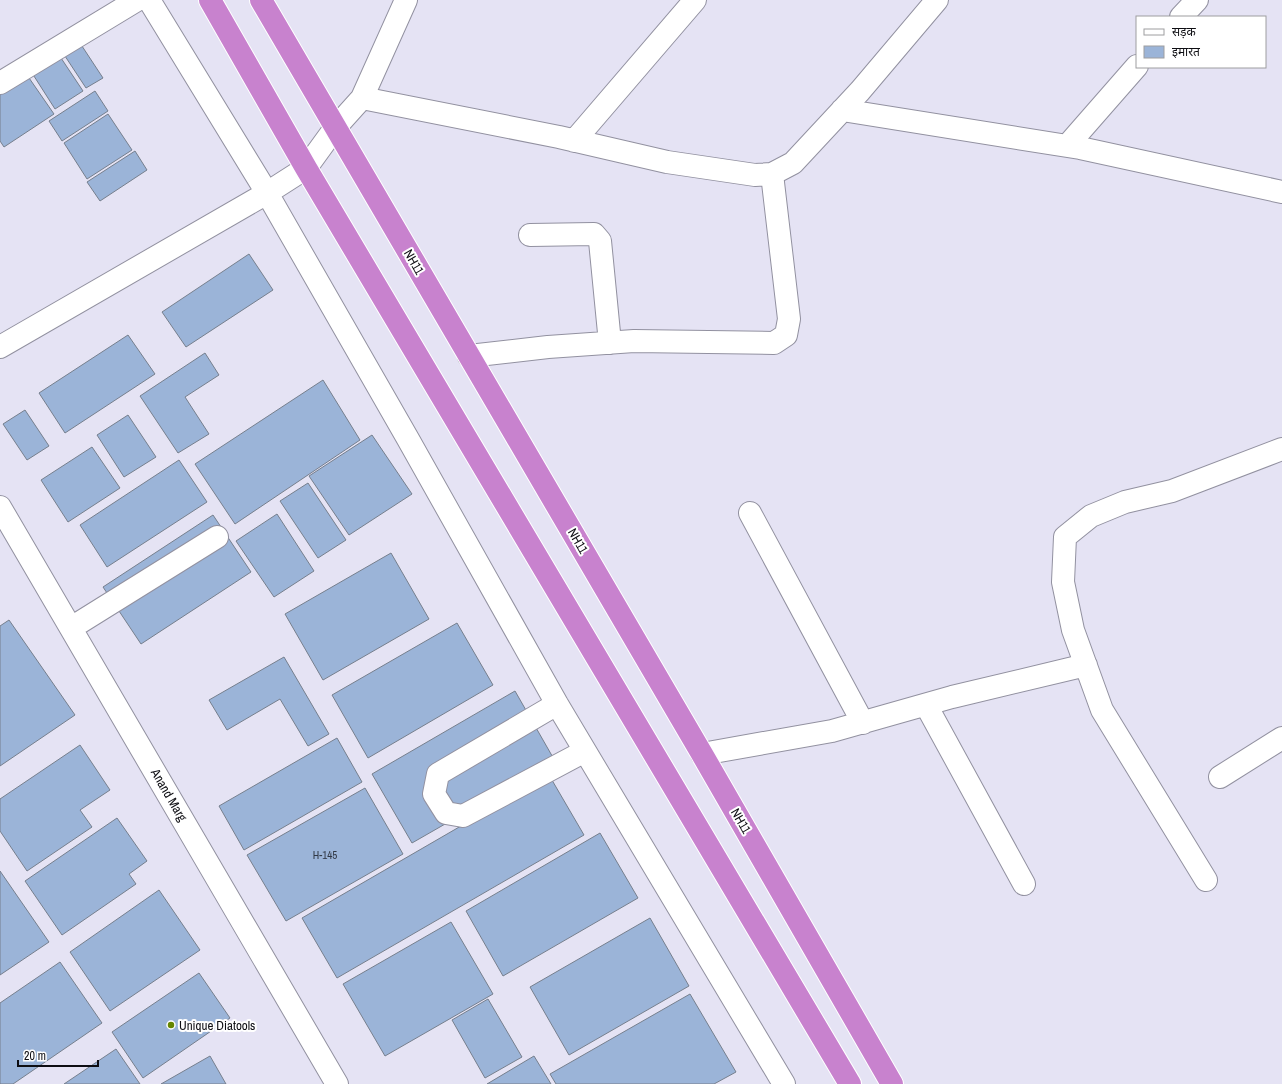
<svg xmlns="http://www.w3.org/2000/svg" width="1282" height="1084" viewBox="0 0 1282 1084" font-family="'Archivo Narrow','Noto Sans Devanagari',sans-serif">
<rect width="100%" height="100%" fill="#e5e3f4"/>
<path fill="#9bb4d8" stroke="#767f8d" d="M78,40L103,78L86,88L61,50Z
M59,55L83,91L55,109L32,73Z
M27,75L54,114L4,147L0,141V93Z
M95,91L108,111L62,141L49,121Z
M108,114L132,150L87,179L64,143Z
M135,151L147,170L100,201L87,182Z
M249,254L273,290L186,347L162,312Z
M128,335L155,374L65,433L39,393Z
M205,353L219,375L185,397L209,434L178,453L140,396Z
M323,380L360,440L235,524L195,464Z
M25,410L49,446L27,460L3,424Z
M128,415L156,457L124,477L97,435Z
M372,435L412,494L349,535L309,476Z
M92,447L120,488L68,522L41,480Z
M179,460L207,502L107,567L80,525Z
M308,483L346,540L318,558L280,501Z
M277,514L314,571L274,597L236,541Z
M213,515L251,572L141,644L103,587Z
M391,553L429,619L323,680L285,614Z
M9,620L75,715L0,766V626Z
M457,623L493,685L368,758L332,695Z
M284,657L329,734L308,746L280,699L227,730L209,700Z
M515,691L555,761L412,843L372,774Z
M337,738L362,782L244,850L219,806Z
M80,745L110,790L80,810L92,827L27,871L0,831V799Z
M549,775L584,835L337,978L302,918Z
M365,788L403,854L286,921L247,855Z
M117,818L147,861L129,874L136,884L62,935L25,881Z
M600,833L638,898L503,976L466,911Z
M0,871L49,942L0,975Z
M159,890L200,950L110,1011L70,952Z
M650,918L689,986L569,1055L530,987Z
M451,922L493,994L385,1056L343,984Z
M60,962L102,1023L13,1084H0V1003Z
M199,973L230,1018L143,1078L112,1032Z
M690,994L736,1072L714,1084H556L550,1074Z
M488,999L522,1057L485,1078L452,1020Z
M116,1049L140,1084H64Z
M210,1056L226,1084H161Z
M534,1056L551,1084H487Z"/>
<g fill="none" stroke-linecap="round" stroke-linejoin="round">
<defs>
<path id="street" d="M149,0L267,193L408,439L557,704L784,1084
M1181,17L1197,0
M0,83L137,0
M362,98L559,137L667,162L755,175L772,174L793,163L860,91L937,0
M842,110L1080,148L1282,192
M574,141L695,0
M1067,146L1137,66
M530,235L594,234L600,241L610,343
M0,347L267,193L306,168L335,128L362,98L406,0
M469,356L548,347L634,341L774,343L786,335L789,319L772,174
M0,507L337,1084
M750,513L863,723
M71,628L217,537
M557,704L438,774L434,794L446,813L463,816L585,751
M926,705L1024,884
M702,754L832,731L952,697L1086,665
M1220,777L1282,738
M1206,880L1102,710L1073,630L1063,582L1065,537L1091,516L1125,502L1172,491L1282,449"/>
<path id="highway" d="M210,0L306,168L850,1084
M261,0L702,754L892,1084"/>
</defs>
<use href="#street" stroke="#9291a0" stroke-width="24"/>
<use href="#highway" stroke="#fff" stroke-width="24"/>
<use href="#street" stroke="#fff" stroke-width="22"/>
<use href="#highway" stroke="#c882ce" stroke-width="22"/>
</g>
<circle fill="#668600" stroke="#fff" stroke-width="1.5" cx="171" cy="1025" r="4"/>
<g text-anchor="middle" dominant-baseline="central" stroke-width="4" stroke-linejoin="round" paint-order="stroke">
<g font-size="11" fill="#303744">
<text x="325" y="855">H-145</text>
</g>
<g font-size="13" fill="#0d0d12" stroke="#fff">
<text transform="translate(414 262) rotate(60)">NH11</text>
<text transform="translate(578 541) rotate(60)">NH11</text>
<text transform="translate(169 795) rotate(60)">Anand Marg</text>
<text transform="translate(741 821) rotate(60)">NH11</text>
</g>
<g font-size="13" fill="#0d0d12" stroke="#fff" text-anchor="start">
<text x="179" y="1025">Unique Diatools</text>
</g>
</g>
<rect x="1136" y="16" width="130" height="52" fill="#ffffff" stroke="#9e9ea0"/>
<rect x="1144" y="29" width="20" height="6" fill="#ffffff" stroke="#9e9ea0"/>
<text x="1172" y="36" font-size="12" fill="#0d0d12">सड़क</text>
<rect x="1144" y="46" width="20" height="12" fill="#9bb4d8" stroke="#9e9ea0"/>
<text x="1172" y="56" font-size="12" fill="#0d0d12">इमारत</text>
<path d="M18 1060v6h80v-6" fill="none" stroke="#0d0d12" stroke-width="2"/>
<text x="24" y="1060" font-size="12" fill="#0d0d12" stroke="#ffffff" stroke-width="3" paint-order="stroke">20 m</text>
</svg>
